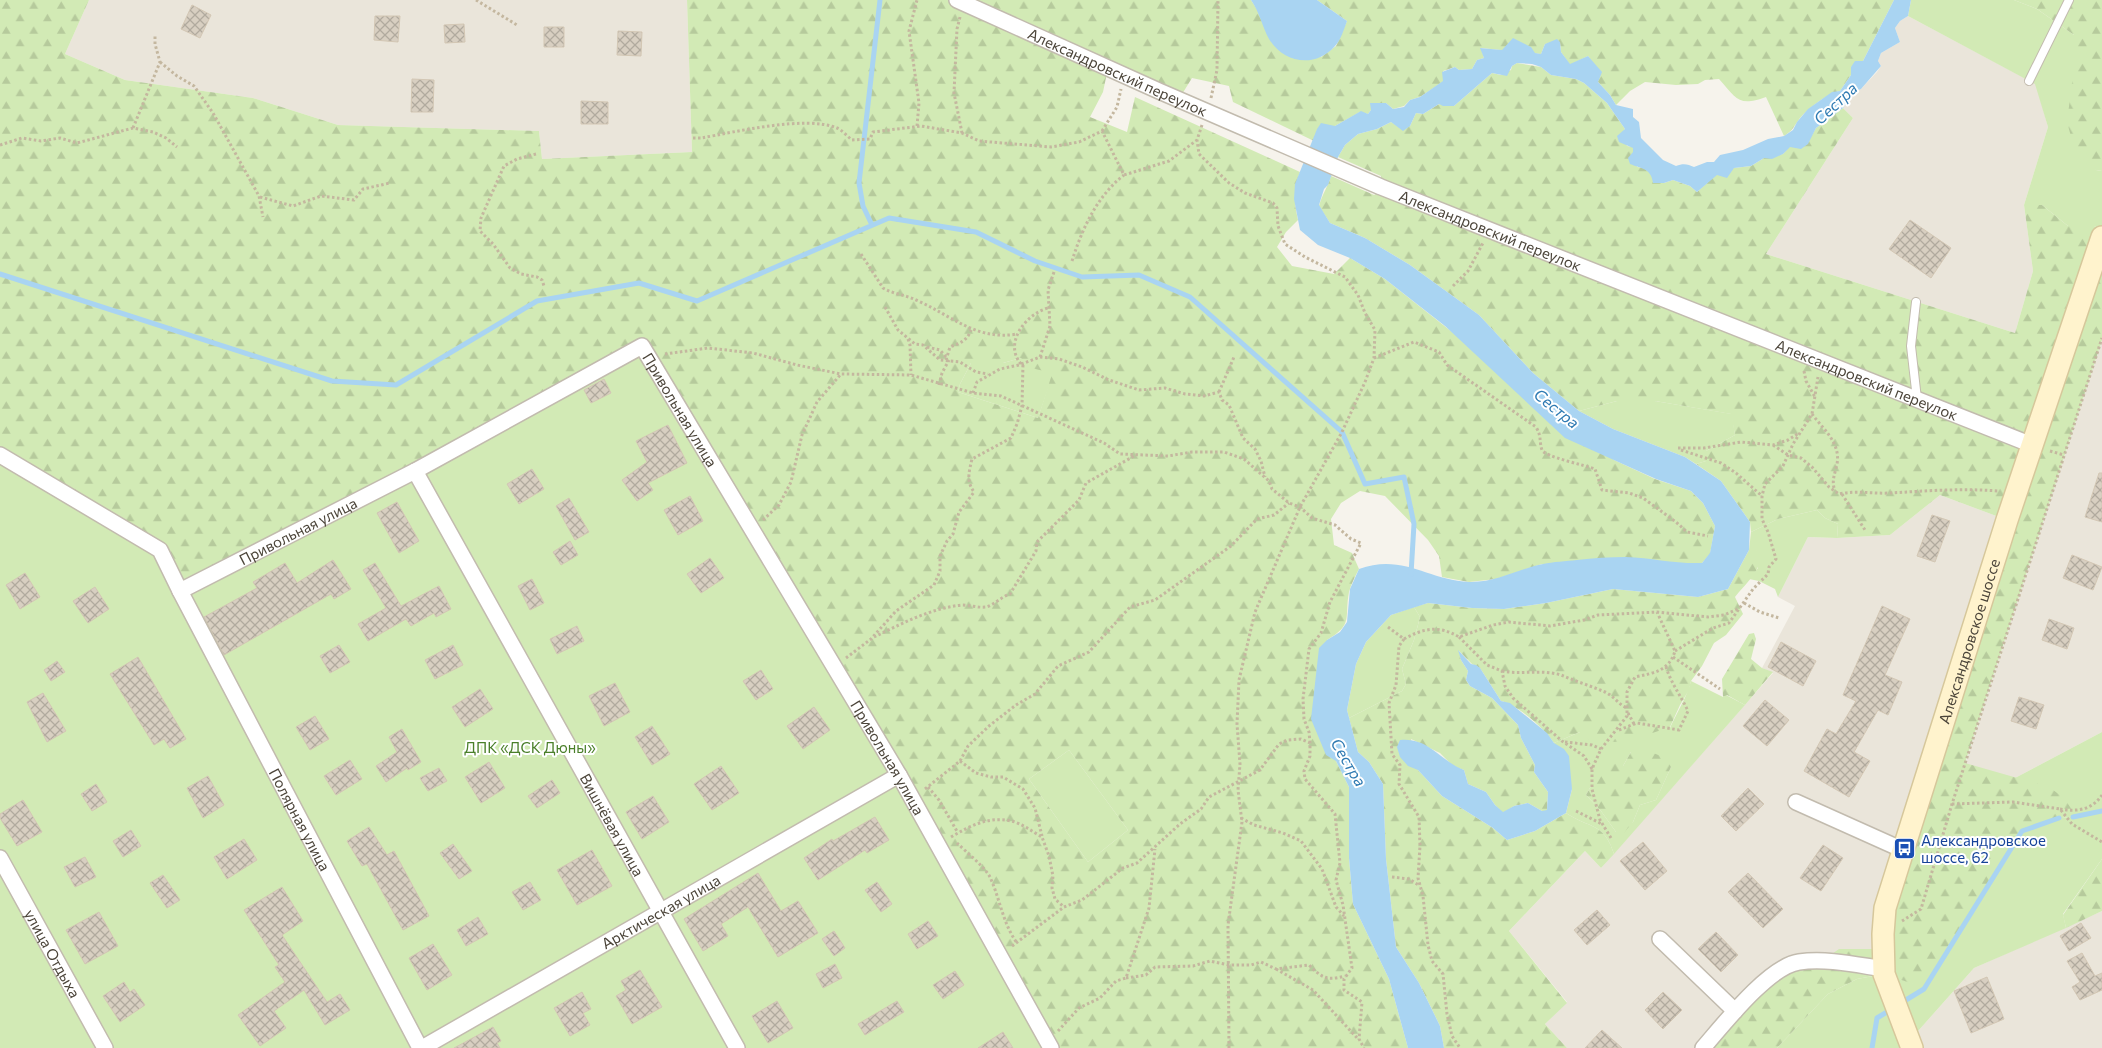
<svg xmlns="http://www.w3.org/2000/svg" width="2102" height="1048" viewBox="0 0 2102 1048" font-family="Commissioner,sans-serif">
<defs>
<pattern id="forest-firs" width="22" height="20" patternUnits="userSpaceOnUse" patternTransform="scale(1.25)"><rect width="22" height="20" fill="#d2eab5"/><path d="M5 1l3.5 6h-7zM16 11l3.5 6h-7z" fill="#b6ca9c"/></pattern>
<pattern id="building-cross-hatch" width="8" height="8" patternUnits="userSpaceOnUse" patternTransform="scale(1.25)"><rect width="8" height="8" fill="#d8cfc1"/><path d="M0 0l8 8M0 8l8-8" fill="none" stroke="#b1aa9e"/></pattern>
</defs>
<rect width="100%" height="100%" fill="#f6f3ec"/>
<path fill="#eae5da" d="M89,0H687L692,152L542,159L539,131L338,125L253,98L125,80L65,54Z
M1908,16L2036,84L2048,127L2024,205L2033,271L2015,333L1766,254L1853,118L1843,108L1854,92L1861,89L1877,72L1881,66L1878,61L1881,53L1900,42L1895,28L1900,21Z
M2102,340V732L2015,778L1965,764Z
M1940,495L2007,520L1883,949L1703,1048H1567L1545,1024L1567,1002L1509,931L1585,851L1601,868L1773,673L1762,668L1795,606L1778,597L1808,537L1837,538L1890,535Z
M2102,911V1048H1903L1974,968Z"/>
<path fill="#d2eab5" fill-rule="evenodd" d="M1911,0H2014L2037,9L2074,35V67L2096,170L2102,171V229L2094,226H2068L2042,205H2024L2048,127L2035,84L1908,16Z
M642,346L1051,1048H0V455Z
M1021,358L1054,371L1038,418L958,392L960,384L971,363H1003Z
M1617,401H1655L1732,414L1735,435L1706,451V461L1696,464L1685,457L1613,429L1579,411Z
M1817,510L1825,518L1838,524L1837,538L1808,537L1778,597L1775,589L1759,581L1749,579L1758,568L1756,550H1749L1751,532L1778,519Z
M1414,607L1420,617L1414,640L1402,669L1406,684L1402,691L1349,718L1347,710L1356,664L1366,642L1391,615Z
M1691,681L1723,697L1726,695L1745,705L1614,854C1604,822 1590,829 1566,813L1572,789L1554,743L1580,732L1670,728C1677,712 1687,697 1691,681ZM1631,752L1671,767L1656,800L1640,805L1633,822L1616,832L1601,811L1586,795L1591,786L1623,766Z
M2102,732V859L2063,914L2066,928L1974,968L1903,1048H1777L1828,994L1857,979L1884,974L1925,987L2022,831L2055,819L2076,816L2030,783L2015,778Z
M1069,750L1128,830L1088,862L1029,779Z"/>
<path fill="url(#forest-firs)" fill-rule="evenodd" d="M0,0H89L65,54L125,80L253,98L338,125L539,131L542,159L692,152L687,0H1251L1260,14L1270,39L1321,57L1336,46L1347,21L1317,0H1894L1863,61L1851,67V75L1840,91C1828,93 1805,110 1798,121C1793,128 1792,131 1784,136L1766,97C1738,107 1737,99 1719,79L1705,80L1698,84L1676,85L1645,82L1630,91L1616,105L1610,95L1598,82L1597,69L1588,56L1570,65L1561,52L1560,42L1545,44L1541,54L1481,48L1484,58L1477,60L1472,69L1459,70L1455,67L1443,71L1444,81L1420,97L1410,100L1404,106L1393,109L1386,103H1371V110L1368,114L1360,112L1335,126L1317,130L1314,141L1233,102L1229,86L1192,78L1179,99L1108,68L1103,92L1090,117L1127,132L1135,97L1300,172C1293,189 1294,202 1298,220L1286,232L1277,247L1292,266L1334,274L1350,258L1385,279L1614,460L1655,479L1691,491L1703,503L1715,526L1710,554L1702,563L1542,564L1496,579L1469,582L1442,577L1439,556L1428,540L1385,496L1360,491L1341,503L1331,519L1334,545L1352,553L1359,569C1355,577 1351,584 1349,592C1344,618 1354,624 1327,640L1336,761L1349,787V858L1353,904L1389,979L1408,1048H1051L642,346L183,589L160,549L0,455ZM1021,358C1030,370 1040,371 1053,371L1038,418L958,392L960,384L971,363H1003ZM1069,750L1128,830L1088,862L1029,779Z
M2014,0H2102V171L2096,170L2075,151L2067,122L2074,67V35L2037,9Z
M1517,63L1541,67L1551,75L1576,79L1584,83L1607,103L1625,129L1622,133L1627,146L1633,147L1637,167L1645,168L1664,183L1673,180L1690,186L1697,192L1717,174L1734,168L1751,166L1764,158L1783,154L1789,147L1812,135L1816,128L1843,108L1853,118L1766,254L2015,333L2033,271L2024,205H2042L2068,226H2094L2102,229V340L1965,763L2049,787L2064,798L2076,816L2055,819L2022,831L1925,988L1884,974L1857,979L1828,994L1777,1048H1715L1716,1033L1764,982L1822,961L1839,949H1883L2007,520L1940,495L1890,535L1837,538L1838,524L1825,518L1817,510L1778,519L1751,532L1750,522L1721,481L1696,464L1706,461V451L1735,435L1731,414L1655,401H1617L1579,411L1533,373L1479,315L1410,265L1365,238L1330,223L1319,206C1322,195 1328,186 1331,176L1374,195L1381,191L2025,435L1383,184L1381,176L1338,157L1345,145L1358,134L1377,129L1391,122L1399,127L1410,126L1416,113L1423,114L1439,104L1454,106L1492,73L1501,75L1511,70L1512,66Z
M1749,550H1756L1760,553C1763,570 1744,585 1735,597L1743,614L1726,635L1714,643L1702,666L1691,681L1689,690L1680,705L1670,727L1629,741L1593,743L1580,732L1554,743C1545,729 1518,705 1501,701L1480,668L1472,664L1459,651L1461,660L1468,671L1466,680L1470,686L1492,698L1518,725L1521,738L1535,765L1534,772L1548,792L1547,811H1542L1528,803L1514,806L1503,813L1495,805L1486,792L1468,784L1464,770L1453,766L1440,753L1411,739L1418,770L1442,796L1493,828L1507,840L1535,831L1566,813C1590,829 1604,822 1614,854L1601,868L1585,851L1509,931L1567,1003L1545,1024L1567,1048H1444L1440,1026L1419,983L1396,947L1386,859L1383,784L1369,762L1358,752L1349,718L1402,691L1406,684L1402,669L1414,640L1420,617L1414,607L1428,603L1472,608L1504,609L1546,603L1613,589L1698,597L1728,589Z
M1754,633L1756,639L1751,659L1762,668L1773,672L1745,705L1727,695L1723,697L1722,679L1749,634Z
M1643,749L1666,758L1671,767L1656,800L1640,805L1633,822L1623,834L1616,832L1601,811L1586,795L1591,786V774L1607,760L1623,766L1631,752Z
M2102,859V911L2066,928L2063,915Z"/>
<path fill="#a9d4f2" d="M1251,0H1317L1347,21C1344,29 1341,40 1335,46C1316,68 1284,64 1269,39C1262,26 1260,13 1251,0Z
M1894,0H1911L1908,16L1900,21L1895,28L1900,42L1881,53L1878,61L1881,66L1861,89L1854,92L1843,108L1816,128L1808,144L1801,149L1790,147L1783,154L1772,159L1764,158L1751,166L1734,168L1727,178L1717,175L1697,192L1690,186L1673,180L1664,183H1653C1651,168 1642,169 1630,164L1628,158L1633,152V148L1619,142L1617,136L1625,129L1607,103L1584,83L1576,79L1551,75L1541,67L1532,64L1517,63L1512,66L1507,76L1492,73L1454,106H1443L1439,104L1423,114L1416,113L1410,126L1403,131L1391,122L1377,129L1358,134L1345,145L1338,157L1328,185L1324,189L1319,205L1330,223L1365,238L1410,265L1479,315L1533,373L1579,411L1613,429L1685,457L1721,481L1750,522L1749,550L1728,589L1698,597L1613,589L1546,603L1504,609L1472,608L1428,603L1391,615L1366,642L1356,664L1347,710L1358,752L1369,762L1383,784L1386,859L1396,947L1419,983L1440,1026L1444,1048H1408L1389,979L1353,904L1349,858V787L1336,761L1326,755L1311,719L1319,648L1327,640L1340,632L1347,622L1350,589L1359,569C1402,553 1428,580 1469,582C1495,583 1518,569 1543,564C1553,562 1566,561 1577,560C1593,558 1610,557 1626,557C1652,558 1676,564 1702,563L1710,553L1715,526L1703,503L1691,491L1656,479L1565,438L1445,326L1385,279L1350,258L1318,245L1300,230L1294,199L1295,184L1317,129L1321,123L1335,126L1361,111L1368,114L1371,110L1370,103H1386L1393,109L1404,107L1410,100L1420,97L1443,81L1442,72L1455,67L1459,70L1472,69L1477,60L1484,58L1480,48L1502,50L1513,38L1531,47L1535,53L1541,54L1545,44L1557,39L1560,42L1561,52L1570,64L1588,56L1602,72L1598,82L1610,95L1616,105L1633,109V117L1639,122L1641,138L1663,160L1676,166C1683,163 1688,164 1694,167L1707,162H1714L1720,155L1743,150L1768,139L1784,136L1793,130L1797,122L1808,109L1832,92L1840,91L1851,75V67L1855,61H1863Z
M1458,650L1471,664L1476,665L1480,668L1501,701L1510,703L1547,733L1554,743L1564,749L1569,756L1572,789L1566,813L1535,831L1507,840L1493,828L1442,796L1418,770L1408,766L1400,757L1397,747L1400,740C1429,737 1440,761 1464,770L1468,784L1486,792L1495,805L1503,812L1514,806L1528,803L1542,811L1547,810L1548,792L1534,772L1535,765L1521,738L1518,725L1492,698L1470,686L1466,680L1468,671L1461,660Z"/>
<g fill="none" stroke-linecap="round" stroke-linejoin="round">
<path stroke="#a9d4f2" stroke-width="5" d="M872,225L863,206L859,183L880,0
M0,274L332,381L396,385L537,301L639,283L697,301L889,218L976,232L1035,261L1082,277L1139,275L1190,297L1342,432L1365,484L1404,477L1414,524L1411,574
M2073,817L2102,811
M1901,1003L1924,989L2022,831L2059,818
M1872,1048L1877,1018L1892,1009"/>
</g>
<path fill="url(#building-cross-hatch)" stroke="#d3c7b4" d="M192,5L211,15L200,38L181,29Z
M375,16H400L398,42L374,40Z
M464,24L465,42L445,43L444,25Z
M544,27H564V47H544Z
M618,31L642,32L641,56L617,55Z
M412,79L434,80L433,112H411Z
M581,101L608,102V124H581Z
M1910,220L1951,248L1931,278L1889,249Z
M604,379L611,393L591,403L584,390Z
M668,425L687,463L648,483L653,490L637,501L622,480L647,462L636,441Z
M532,469L544,489L519,504L507,484Z
M2099,473H2102V522L2085,517Z
M690,496L703,521L678,535L664,510Z
M569,498L589,532L575,540L556,506Z
M397,502L419,541L399,553L377,513Z
M1932,515L1950,521L1935,562L1917,556Z
M570,541L578,555L561,565L553,552Z
M2072,555L2102,567L2093,590L2063,578Z
M710,558L724,578L701,593L687,574Z
M333,560L351,589L334,599L331,594L224,655L204,617L257,588L253,582L285,563L297,583Z
M375,563L401,606L439,586L451,609L436,617L434,613L411,626L406,619L368,641L358,624L386,608L363,570Z
M25,573L40,597L20,609L6,585Z
M532,579L544,603L530,610L518,586Z
M95,587L109,609L88,623L73,601Z
M1882,606L1910,619L1885,675L1902,682L1888,715L1878,710L1854,752L1870,761L1849,797L1804,771L1827,729L1836,734L1856,701L1843,695Z
M2049,619L2074,628L2067,649L2042,640Z
M577,626L584,641L557,654L550,639Z
M1781,642L1816,661L1803,686L1768,667Z
M339,645L350,662L330,673L320,656Z
M453,645L463,665L435,679L425,660Z
M138,657L186,739L170,748L164,739L154,745L110,674Z
M57,661L65,672L51,681L44,670Z
M761,670L773,689L756,700L743,681Z
M615,683L630,712L604,726L589,696Z
M480,689L493,709L465,727L452,707Z
M43,693L66,731L47,742L27,702Z
M2019,697L2044,705L2036,729L2011,721Z
M1765,700L1789,720L1767,746L1743,726Z
M814,707L830,730L803,749L787,726Z
M315,716L329,739L310,750L296,727Z
M652,726L670,754L652,765L635,737Z
M402,729L421,762L408,770L407,768L386,782L376,766L397,752L389,737Z
M350,760L362,779L336,795L324,776Z
M489,762L505,788L481,803L465,777Z
M721,766L739,793L712,810L694,784Z
M439,768L447,781L428,791L420,778Z
M208,776L224,805L203,818L187,788Z
M552,780L560,793L537,808L528,796Z
M96,784L107,802L92,811L81,794Z
M1748,788L1764,804L1736,831L1721,816Z
M653,796L669,822L642,839L626,812Z
M23,800L42,832L17,846L0,818V814Z
M875,817L889,840L867,853L865,850L818,880L804,858L832,839L833,841Z
M369,827L387,855L394,851L429,916L403,930L367,864L362,866L347,841Z
M131,830L141,846L123,857L113,841Z
M244,839L257,860L227,879L214,857Z
M1643,842L1667,871L1645,890L1620,861Z
M453,844L472,871L459,879L440,853Z
M1823,845L1843,858L1821,891L1800,878Z
M592,850L612,886L577,905L557,870Z
M85,857L96,877L75,887L64,867Z
M758,873L781,911L798,901L818,933L778,957L748,907L721,924L728,936L703,951L684,919Z
M1748,873L1783,909L1763,928L1728,892Z
M163,875L180,900L167,908L150,883Z
M530,882L541,900L523,910L512,892Z
M877,882L892,904L881,912L865,890Z
M282,887L303,921L282,935L327,1002L340,994L350,1010L325,1025L304,990L274,1011L286,1028L260,1046L238,1015L285,982L275,967L279,965L244,910Z
M1597,910L1610,925L1587,945L1574,930Z
M99,912L118,946L85,964L66,930Z
M478,917L488,934L466,946L457,930Z
M928,921L938,936L917,949L908,934Z
M2081,923L2091,938L2069,951L2060,936Z
M834,931L845,948L834,956L822,939Z
M1716,932L1738,955L1721,972L1698,949Z
M433,944L452,975L427,990L409,958Z
M2082,953L2095,976L2102,973V990L2080,1000L2072,987L2080,982L2067,961Z
M835,964L842,978L823,988L816,974Z
M640,970L662,1007L632,1024L616,996L626,990L621,981Z
M955,971L964,985L943,999L933,985Z
M1987,977L2004,1019L1971,1033L1954,991Z
M124,982L130,992L134,989L145,1005L120,1022L103,996Z
M582,992L591,1009L583,1013L590,1025L570,1036L554,1008Z
M1663,992L1682,1010L1663,1029L1645,1010Z
M777,1001L793,1028L768,1043L752,1016Z
M897,1001L904,1012L865,1035L858,1024Z
M493,1027L501,1041L497,1043L500,1048H454Z
M1602,1030L1622,1048H1585Z
M1003,1032L1013,1048H978Z"/>
<g fill="none" stroke-linecap="round" stroke-linejoin="round">
<defs>
<path id="lane" d="M2029,81L2069,0
M1916,302L1911,346L1917,399"/>
<g id="street">
<path id="s1" d="M957,0L1159,91L1381,187L2032,445"/>
<path id="s2" d="M0,455L160,550L180,591L415,471L642,346L899,775L1051,1048"/>
<path id="s3" d="M415,471L737,1048"/>
<path id="s4" d="M180,591L420,1048"/>
<path d="M1796,802L1903,850"/>
<path id="s5" d="M0,858L105,1048"/>
<path d="M1660,939L1735,1011"/>
<path id="s6" d="M422,1048L899,775"/>
<path d="M1703,1048C1723,1025 1769,966 1799,962C1827,958 1857,965 1884,969"/>
</g>
<g id="secondary">
<path id="s7" d="M1912,1048L1884,974L1883,934L1885,908L2007,520L2102,237"/>
</g>
</defs>
<use href="#lane" stroke="#c2bbae" stroke-width="10"/>
<use href="#street" stroke="#c2bbae" stroke-width="18"/>
<use href="#secondary" stroke="#d6c79b" stroke-width="24"/>
<path stroke="#c4b79f" stroke-width="3" stroke-dasharray="2.5 2.5" stroke-linecap="butt" d="M476,0L517,25
M960,17L957,29L954,93L962,133
M160,62L177,76L194,86L213,113L259,196L263,217
M1211,98L1217,70L1218,0
M1202,125L1197,140L1199,154L1229,183L1245,193L1273,203L1277,208L1278,226L1285,244L1305,257L1345,277L1358,295L1365,313L1375,330L1374,358L1365,382L1342,432L1300,507L1255,612L1239,680L1237,724L1240,764L1238,790L1242,822L1228,925L1229,1048
M917,126L919,103L909,31L917,0
M133,128L160,62L155,44V34
M1102,131L1117,107L1121,89
M693,138H701C736,132 805,115 837,128C842,130 847,136 852,140L870,139L873,132L921,126L962,133L979,141L1051,147L1079,142L1102,131L1124,175L1169,161L1197,140
M0,145L22,138L41,141L60,138L77,143L133,128L153,132L166,138L177,147
M536,154L517,159L504,166L481,218L480,231L493,244L510,268L521,274L537,277L542,280L544,286
M260,197L293,206L321,196L354,200L363,189L390,183
M861,254L883,288C893,294 906,295 916,300C951,315 976,341 1017,334
M1072,261C1082,229 1097,196 1124,175
M1453,286L1468,271L1483,243
M885,307L898,330L915,344L923,345L940,360L960,362L976,372L988,374
M908,339L910,345L911,375
M927,347L940,350L947,358
M665,354L708,348L753,353L797,365L841,374L911,375L973,393L1001,396L1104,443L1120,454L1168,456L1192,452H1224L1244,459L1269,481L1272,489L1289,503L1300,507L1312,518L1335,525L1351,539L1361,543L1330,602L1321,633L1309,649L1303,699L1304,719L1309,732L1310,743V756L1304,771L1305,779L1335,814L1340,863L1336,880L1343,905L1352,968L1344,979V990L1362,1002L1359,1039L1364,1048
M1040,357L1050,326L1048,290L1054,272
M1374,358L1414,342L1439,352L1447,365L1536,427C1542,437 1539,442 1542,450C1545,457 1585,465 1595,469L1602,490L1629,493L1643,498L1676,522L1687,532L1708,536
M946,360L950,347C960,343 967,341 971,330
M1021,364C1003,343 1026,314 1048,308
M1804,371L1806,381L1815,397
M939,385L942,373L949,360
M1219,392L1234,357
M973,393L977,382L1000,369L1019,365L1040,357L1059,359L1082,367L1109,380L1139,390L1165,388L1185,394L1204,396L1219,392L1222,400L1229,405L1243,438L1255,449L1261,461L1265,477
M1812,414C1823,429 1841,443 1837,464C1835,474 1831,481 1835,491
M1773,445L1788,455L1801,458L1812,467L1829,487L1839,494C1858,490 1872,494 1890,493C1925,491 1962,488 1998,491
M1678,448H1704L1741,442L1773,445L1788,440L1799,433
M1681,450L1721,463L1736,473L1762,496
M2050,451L2064,455
M1842,494L1865,530
M763,520L779,505L791,482L802,435L817,402L841,374
M1744,603L1760,612L1779,618
M1388,627L1404,639C1424,628 1439,625 1459,637L1493,625L1509,622L1550,626L1584,620L1598,615L1657,612L1708,617L1724,615L1738,609
M874,637C901,624 931,608 962,605C970,605 978,608 986,607C994,605 1001,597 1010,594L1036,551L1037,542L1079,500L1086,483L1136,455
M1459,637L1487,665L1502,671L1505,686L1513,698L1562,741L1584,756L1592,769
M1404,639L1399,646L1396,685L1389,703L1392,754L1400,765L1399,784L1419,817L1420,846L1418,878L1423,896L1428,945L1432,961L1443,974L1447,1014L1452,1036L1460,1048
M1675,651L1713,628L1729,623L1753,589L1768,574L1769,567L1776,559L1768,532L1762,519V496L1765,484L1783,466L1793,444L1812,414L1818,377
M1673,657L1720,689
M846,658L871,639L896,611L934,585L940,571V556L947,541L953,534L959,512L974,492C966,481 969,472 972,459L1011,438L1017,424L1022,406L1023,363
M1502,671C1521,675 1541,669 1561,675C1575,681 1591,686 1605,692C1614,696 1619,705 1627,708
M1628,713L1634,724
M1619,730L1637,723L1679,730L1688,711C1681,696 1671,683 1666,667
M1565,742L1592,745L1601,749
M960,761L976,773L991,777H1003L1023,789L1035,808L1042,836
M928,787L939,800L958,833
M925,789L960,761L968,746L989,726L1016,705L1035,694L1058,666L1089,652L1130,607L1155,600L1231,546L1257,519L1274,515L1289,503
M1952,804L2013,802L2060,809L2072,824L2102,842
M2060,809C2077,812 2092,810 2102,795
M1576,811L1602,824
M1241,818L1254,825L1283,833L1301,841L1322,869L1336,907L1344,916
M951,837C970,826 988,816 1011,821C1021,823 1033,832 1042,837L1049,856L1053,876L1052,888L1055,899L1064,907
M1611,838L1600,820L1592,789V769L1601,749L1627,716V692L1635,677C1654,673 1669,671 1675,651L1657,612
M957,843C966,852 984,866 990,877C1000,899 1003,924 1017,943
M1392,877L1409,879L1420,886
M1902,921L1921,909L1952,804L2102,338
M1012,946L1064,907L1082,900L1123,868L1137,863L1180,824L1201,809L1209,797L1260,770L1279,744L1288,740L1301,739L1310,743
M1276,969L1313,990L1358,1039
M1126,978L1146,975L1155,967L1193,966L1210,961L1229,965H1251L1261,962L1276,969L1309,965C1322,978 1327,981 1345,976
M1058,1031L1079,1008L1100,998L1116,981L1126,978L1149,908L1155,849"/>
<use href="#lane" stroke="#fff" stroke-width="8"/>
<use href="#street" stroke="#fff" stroke-width="15"/>
<use href="#secondary" stroke="#fff3cd" stroke-width="21"/>
</g>
<defs>
<symbol id="bus-square" viewBox="-11 -11 22 22"><rect x="-9" y="-9" width="18" height="18" rx="4" fill="#1a4fb4" stroke="#fff"/><path d="M-5-6H5V4H4V6H2V4H-2V6H-4V4H-5ZM-3.5-4V0h7V-4ZM-3.5 1.2v1.5H-2V1.2ZM2 1.2v1.5H3.5V1.2Z" fill="#fff"/></symbol>
</defs>
<g fill-rule="evenodd">
<use href="#bus-square" x="1892" y="836" width="25" height="25"/>
</g>
<g text-anchor="middle" dominant-baseline="central" stroke-width="4" stroke-linejoin="round" paint-order="stroke">
<g font-size="15" fill="#4b4439" stroke="#fff">
<text stroke="none"><textPath href="#s1" startOffset="176">Александровский переулок</textPath></text>
<text stroke="none"><textPath href="#s1" startOffset="581">Александровский переулок</textPath></text>
<text stroke="none"><textPath href="#s1" startOffset="986">Александровский переулок</textPath></text>
<text stroke="none"><textPath href="#s2" startOffset="829">Привольная улица</textPath></text>
<text stroke="none"><textPath href="#s2" startOffset="364">Привольная улица</textPath></text>
<text stroke="none"><textPath href="#s7" startOffset="425">Александровское шоссе</textPath></text>
<text stroke="none"><textPath href="#s2" startOffset="1234">Привольная улица</textPath></text>
<text stroke="none"><textPath href="#s4" startOffset="258">Полярная улица</textPath></text>
<text stroke="none"><textPath href="#s3" startOffset="405">Вишнёвая улица</textPath></text>
<text stroke="none"><textPath href="#s6" startOffset="275">Арктическая улица</textPath></text>
<text stroke="none"><textPath href="#s5" startOffset="109">улица Отдыха</textPath></text>
</g>
<g font-size="15" fill="#4a7f2a" stroke="#fff">
<text x="530" y="747">ДПК «ДСК Дюны»</text>
</g>
<g font-size="15" fill="#164399" stroke="#fff" text-anchor="start">
<text x="1921" y="840">Александровское<tspan x="1921" dy="17">шоссе, 62</tspan></text>
</g>
<g font-size="16" font-style="italic" fill="#2e7ab2" stroke="#fff">
<text transform="translate(1835 103) rotate(-43)">Сестра</text>
<text transform="translate(1557 408) rotate(39)">Сестра</text>
<text transform="translate(1349 762) rotate(59)">Сестра</text>
</g>
</g>
</svg>
